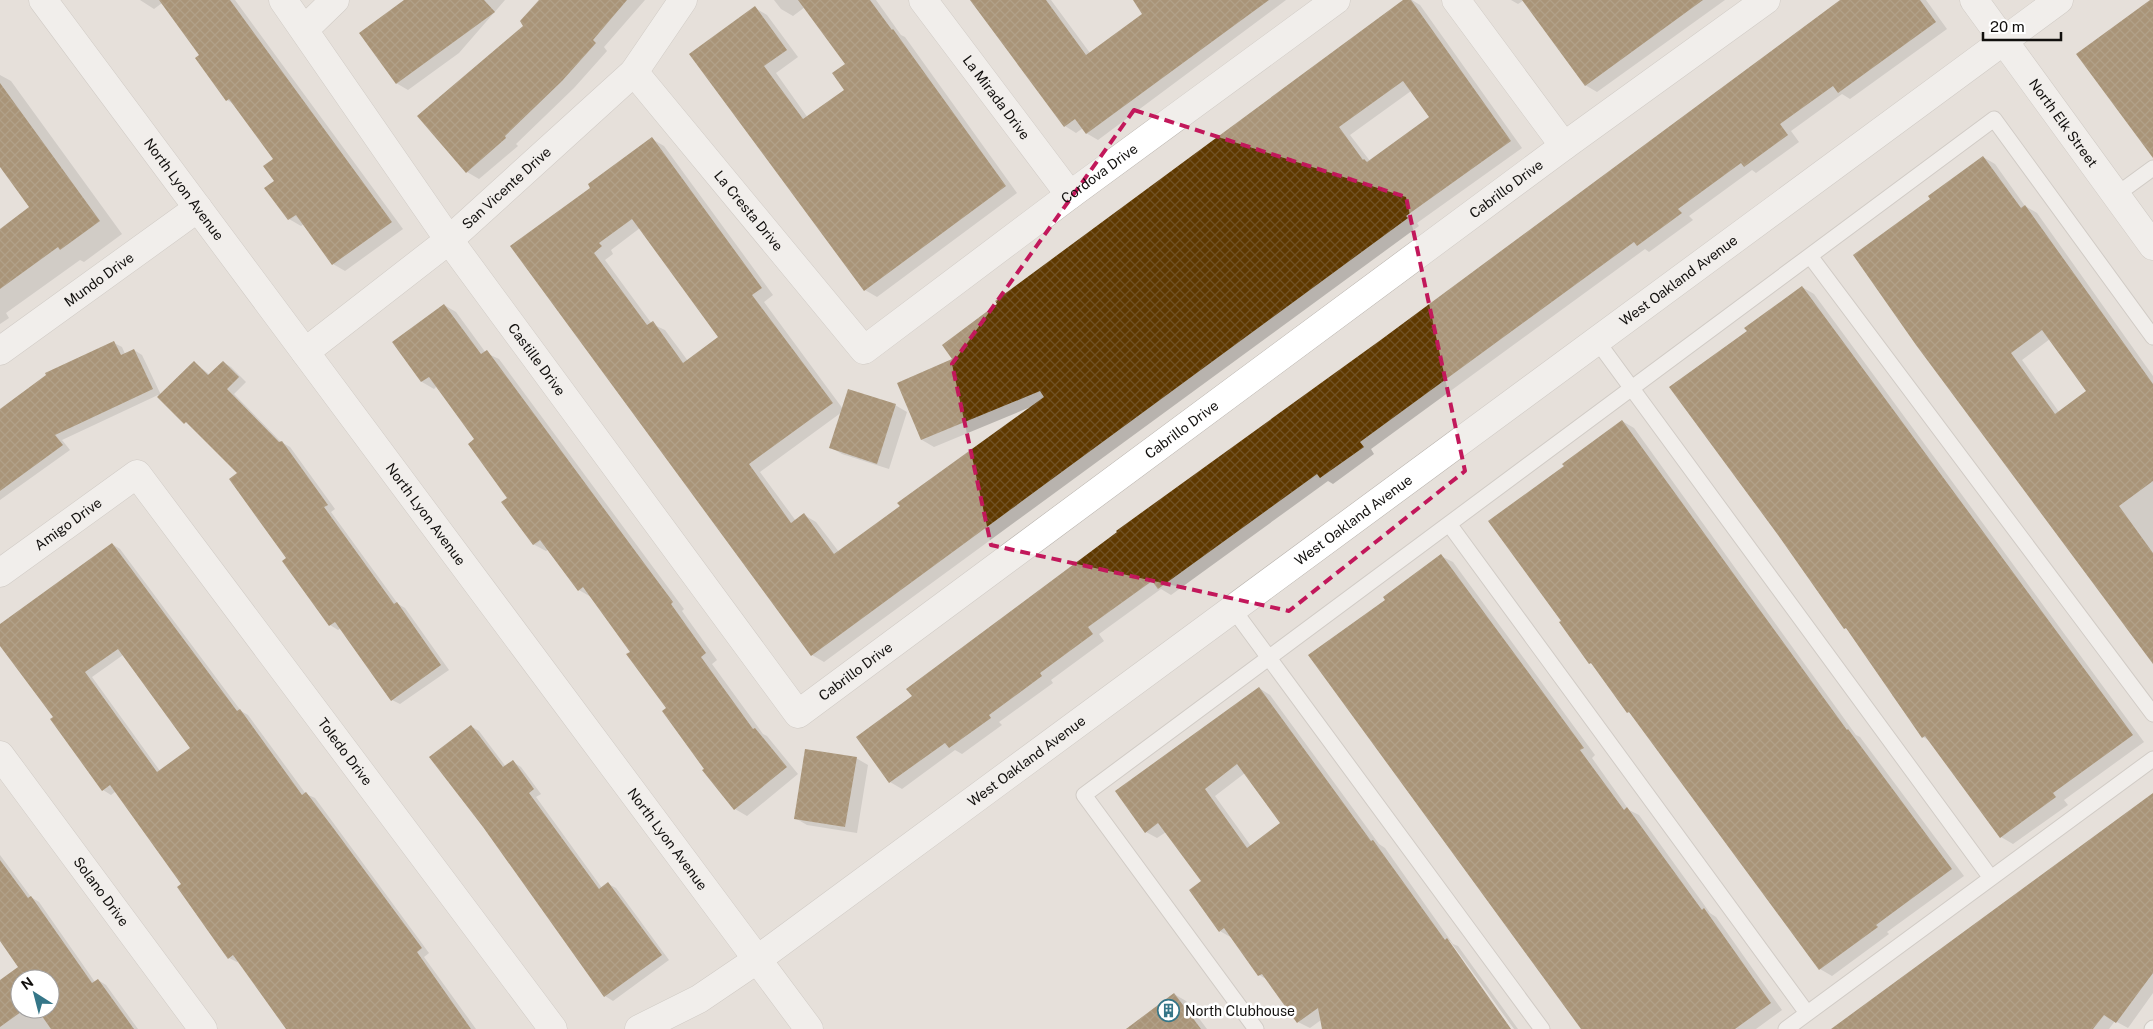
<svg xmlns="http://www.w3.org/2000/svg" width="2153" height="1029" viewBox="0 0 2153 1029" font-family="'Public Sans',sans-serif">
<defs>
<pattern id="building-cross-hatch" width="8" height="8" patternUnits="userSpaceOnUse" patternTransform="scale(1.25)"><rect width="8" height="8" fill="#5f3900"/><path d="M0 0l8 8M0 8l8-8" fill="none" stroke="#715225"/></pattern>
</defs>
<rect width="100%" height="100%" fill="#e6e0da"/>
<path fill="#0003" fill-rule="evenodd" d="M140,0H235L403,229L345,271L333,264L304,224L301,226L289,219L266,188L275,181V159L235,105L227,100L201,55L162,3L154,9Z
M406,0H505L459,53L408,90L396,83Z
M547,0H645L604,47L607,51L574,88L516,144L518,146L479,179L467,172L525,26Z
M774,0H876L901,35L905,37L1017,193L877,297L865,290L757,141L755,8L767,15L798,57L776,73L808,118L846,90V65L805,7L793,16L781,9Z
M970,0H1051L1090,53L1144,14L1147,0H1286L1098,140L1086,133L1083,128L1076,133L1065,126Z
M1405,0H1412L1420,5L1522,148L1417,223L1419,226L824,662L812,655L512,247L592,188L652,139L664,146L773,295L764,302L843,409L895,405L907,412L889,469L842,454L830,447L842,412L760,472L796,521L804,515L816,522L839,552L1033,406L934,447L922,440L954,359ZM1411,91L1430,117L1370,161L1350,135ZM640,228L720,338L688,361L665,330L652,324L605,260L613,254L611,250Z
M1511,0H1725L1597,92L1585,85L1524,0L1518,4Z
M1843,0H1926L1947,29L1850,99L1842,94L1791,131L1799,142L1756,173L1752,170L1689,216L1693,220L1649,252L1645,249L1371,449L1374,454L1333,484L1328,481L1171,595L1161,589L1099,634L1104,641L1051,680L1053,683L999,722L1002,725L962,754L955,750L902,789L890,782L858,737L1382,340Z
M0,75L11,81L122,234L84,262L80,260L6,313L9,318L0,324V230L31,208L0,165Z
M1983,157L1995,164L2025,206L2037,213L2153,376V663L1932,199ZM2050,339L2088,391L2059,412L2022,360Z
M1802,287L1814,294L2144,742L2064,800L2068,805L2013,844L2001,837L1930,741L1923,737L1892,695L1894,693L1850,631L1845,628L1748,331Z
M444,305L456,312L486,353L499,359L684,609L682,611L717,660L712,664L763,734L767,736L798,774L747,816L735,809L706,769L632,652L591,597L579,590L549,549L546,551L533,544L476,440L437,386L434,389L422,382L394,342Z
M114,343L122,347L125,354L134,350L142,355L161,395L194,362L210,375L223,362L231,367L246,382L234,394L281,442L290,447L335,509L331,512L398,604L405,608L449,670L400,704L392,700L341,628L338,630L330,625L239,473L158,395L62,440L70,450L0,500V410Z
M1622,421L1634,428L1856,735L1860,737L1964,876L1887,932L1889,934L1832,976L1820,969L1632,714L1628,712L1594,665L1590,663L1563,621L1566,466Z
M112,544L120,549L241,711L248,715L306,794L315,798L429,953L424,957L476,1029H287L239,961L237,962L229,958L183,884L116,791L111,795L103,790L55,717L0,643V625ZM123,655L192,749L160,771L92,677Z
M1441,556L1453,562L1595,755L1592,758L1629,810L1639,815L1710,913L1716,917L1782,1010L1756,1029H1582L1386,600Z
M1259,688L1270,695L1379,844L1385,848L1453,944L1458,946L1518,1029H1514L1450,941H1447L1511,1029H1323L1321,1020L1310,1028L1298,1022L1268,980L1259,975L1232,938L1220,931L1202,881L1166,832L1157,838L1146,832ZM1245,773L1282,824L1251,846L1215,796Z
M471,726L479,731L506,767L513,762L521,767L541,794L536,797L602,888L608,884L616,888L669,960L613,1001L605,996L484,826Z
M856,758L868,765L857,833L807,825L795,818Z
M2153,794V993L2128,1028L2115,1021L2109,1029H1834Z
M0,855L31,897L39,902L95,982L98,980L106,985L138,1029H0V981L20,967L0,939ZM20,979H50V1009H20Z
M1174,994L1186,1001L1207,1029H1128Z"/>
<path fill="url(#building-cross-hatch)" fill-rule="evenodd" d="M159,0H230L392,222L332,265L296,215L288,220L264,188L274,181L263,166L273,159L229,99L226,101L195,58L199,55Z
M404,0H484L495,12L396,84L359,33Z
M539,0H627L593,40L596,43L562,81L505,136L506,138L466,173L417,116L523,26L520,21Z
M798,0H870L892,30L893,29L1006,186L864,291L689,54L755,6L787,50L764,66L803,119L844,90L832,73L845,64Z
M970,0H1046L1086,55L1142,14L1133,0H1269L1086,134L1075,119L1064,127Z
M1403,0H1411L1511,141L1406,216L1408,218L811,656L510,246L590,188L588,184L652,137L762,288L752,295L833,403L749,464L791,523L804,513L834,554L900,506L897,503L1044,397L1040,391L921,440L897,383L952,359L942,345L997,304L995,301ZM1403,81L1429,117L1367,162L1364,159L1363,160L1339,127ZM632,219L718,337L683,363L653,321L647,325L594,253L602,246L599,243Z
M1522,0H1703L1585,86Z
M1840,0H1920L1936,22L1838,93L1833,86L1780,124L1788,135L1744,167L1741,163L1678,209L1682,213L1637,246L1634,242L1360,442L1364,447L1320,478L1317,474L1158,589L1152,581L1088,627L1093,634L1040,673L1042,676L989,715L991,718L949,748L945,743L889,783L856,737L912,696L906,689L1117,532L1116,531L1382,339Z
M2150,0H2153V158L2076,54Z
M0,83L100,221L60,250L58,247L0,289V229L29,207L0,167Z
M1983,156L2021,208L2025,205L2153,384V481L2119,506L2153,553V664L1916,345L1853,255L1930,199L1928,196ZM2042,330L2086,391L2055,414L2011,353Z
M1802,286L2133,735L2053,793L2056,797L2000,838L1925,736L1922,738L1846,628L1844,629L1778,535L1669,387L1747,331L1744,328Z
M444,304L481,354L487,350L644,563L673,602L671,604L706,653L701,657L753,729L755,728L787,767L734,810L702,770L704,769L662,711L666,708L626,654L630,652L583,587L578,591L540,540L533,545L501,502L507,498L468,444L474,439L429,377L421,382L392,342Z
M114,341L121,355L134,349L153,389L55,435L63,445L0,491V409L46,375L45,373Z
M194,361L208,375L223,361L239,377L227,389L279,442L282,441L328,505L324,507L394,604L397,602L441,665L391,701L335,622L329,626L282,561L286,558L229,479L237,473L186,422L184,424L157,397Z
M848,389L896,404L877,464L829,448Z
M1622,420L1847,730L1848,729L1952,869L1876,925L1878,927L1819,970L1629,712L1627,713L1591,663L1589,664L1559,622L1561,621L1488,521L1564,466L1562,464Z
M112,543L237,711L240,709L302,795L306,792L334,829L422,948L417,952L471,1029H286L233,955L228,959L208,931L177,887L181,884L110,785L102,791L50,719L53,717L0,646V624ZM118,649L190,748L157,772L85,672Z
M1441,554L1584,748L1580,750L1624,810L1627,807L1702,910L1704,908L1771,1003L1735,1029H1581L1308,655L1385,600L1383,597Z
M1259,687L1371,841L1373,840L1445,940L1447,938L1511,1029H1322L1318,1008L1297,1023L1262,974L1258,976L1224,928L1219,932L1189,890L1201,881L1158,823L1145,833L1115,791ZM1237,764L1280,823L1247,848L1205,789Z
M471,725L503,767L513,760L534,789L529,793L599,889L608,882L662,955L604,997L483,827L429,757Z
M805,749L857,757L845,827L794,819Z
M2153,793V973L2116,1023L2104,1015L2093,1029H1831Z
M0,860L28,898L31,896L92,983L98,979L134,1029H51L37,1009H50V979H20V1009H25L0,1027V980L18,967L0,941Z
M1174,993L1201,1029H1126Z"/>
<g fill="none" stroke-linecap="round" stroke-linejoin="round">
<defs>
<path id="service" d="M2116,195L2153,168
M1810,256L2153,714
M1597,341L1991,878
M1449,524L1807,1013
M1233,609L1542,1029
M1256,1029L1084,795L1994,119L2153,337
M1786,1029L2153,759
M2152,1029L2153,1028"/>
<g id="minor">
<path id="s1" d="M283,0L449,240L798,714L1564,146L1766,0"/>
<path id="s2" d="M923,0L1070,195"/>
<path d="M1456,0L1564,146"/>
<path id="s3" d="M1974,0L2153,246"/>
<path d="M305,29L335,0"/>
<path id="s4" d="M634,72L864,350L1070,195L1336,0"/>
<path id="s5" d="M0,351L198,208"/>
<path id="s6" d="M305,352L449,240L634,72L683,0"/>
<path id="s7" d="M0,573L137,474L553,1029"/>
<path id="s8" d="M0,755L203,1029"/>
</g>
<g id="tertiary">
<path id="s9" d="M43,0L809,1029"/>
<path id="s10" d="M639,1029L699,999L758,959L2059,0"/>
</g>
</defs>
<use href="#service" stroke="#b8b2ac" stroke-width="17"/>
<use href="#minor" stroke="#b8b2ac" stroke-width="29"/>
<use href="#tertiary" stroke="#b8b2ac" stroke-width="29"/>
<use href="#service" stroke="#fff" stroke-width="15"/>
<use href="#minor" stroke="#fff" stroke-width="28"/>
<use href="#tertiary" stroke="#fff" stroke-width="28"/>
</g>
<path d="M0 0H2153V1029H0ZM1134,110L1406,197L1465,471L1289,611L991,545L952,364Z" fill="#e6e0da" fill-opacity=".55" fill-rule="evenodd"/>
<path fill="none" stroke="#c2185b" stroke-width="4" stroke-dasharray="10 6" stroke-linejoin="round" d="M1134,110L1406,197L1465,471L1289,611L991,545L952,364Z"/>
<defs>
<symbol id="building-ring" viewBox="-11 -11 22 22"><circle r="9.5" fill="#fff" stroke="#357688" stroke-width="1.5"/><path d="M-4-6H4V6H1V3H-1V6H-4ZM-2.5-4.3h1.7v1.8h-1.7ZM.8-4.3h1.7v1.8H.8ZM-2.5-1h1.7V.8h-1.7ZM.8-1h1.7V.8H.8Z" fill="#357688"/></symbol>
</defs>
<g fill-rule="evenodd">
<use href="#building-ring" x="1156" y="998" width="25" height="25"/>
</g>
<g text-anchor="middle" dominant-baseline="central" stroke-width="5" stroke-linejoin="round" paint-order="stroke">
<g font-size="14" fill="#12100e" stroke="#fff">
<text stroke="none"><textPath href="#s2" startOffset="122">La Mirada Drive</textPath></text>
<text stroke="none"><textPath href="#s3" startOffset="152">North Elk Street</textPath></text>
<text stroke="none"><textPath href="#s4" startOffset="655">Cordova Drive</textPath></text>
<text stroke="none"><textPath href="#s6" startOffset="260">San Vicente Drive</textPath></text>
<text stroke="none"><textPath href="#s9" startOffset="236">North Lyon Avenue</textPath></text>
<text stroke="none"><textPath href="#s1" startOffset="1762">Cabrillo Drive</textPath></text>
<text stroke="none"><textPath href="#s4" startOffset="180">La Cresta Drive</textPath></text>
<text stroke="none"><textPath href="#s5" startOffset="122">Mundo Drive</textPath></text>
<text stroke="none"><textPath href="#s10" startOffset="1282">West Oakland Avenue</textPath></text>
<text stroke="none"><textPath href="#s1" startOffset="440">Castille Drive</textPath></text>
<text stroke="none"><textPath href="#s1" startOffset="1358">Cabrillo Drive</textPath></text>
<text stroke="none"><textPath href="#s9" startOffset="641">North Lyon Avenue</textPath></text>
<text stroke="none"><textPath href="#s10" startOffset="878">West Oakland Avenue</textPath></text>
<text stroke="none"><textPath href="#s7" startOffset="84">Amigo Drive</textPath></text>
<text stroke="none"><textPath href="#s1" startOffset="952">Cabrillo Drive</textPath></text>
<text stroke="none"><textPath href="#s7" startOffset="516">Toledo Drive</textPath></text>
<text stroke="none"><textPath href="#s10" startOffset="472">West Oakland Avenue</textPath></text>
<text stroke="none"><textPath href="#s9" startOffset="1046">North Lyon Avenue</textPath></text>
<text stroke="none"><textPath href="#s8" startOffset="170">Solano Drive</textPath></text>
</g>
<g font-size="14" fill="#12100e" stroke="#fff" text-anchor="start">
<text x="1185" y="1011">North Clubhouse</text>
</g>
</g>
<g transform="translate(35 994) rotate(324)"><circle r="24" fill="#ffffff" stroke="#a09f9f"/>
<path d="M0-4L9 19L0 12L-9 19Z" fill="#357688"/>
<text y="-8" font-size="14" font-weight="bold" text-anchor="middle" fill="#12100e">N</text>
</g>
<path d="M1983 32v8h78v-8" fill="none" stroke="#12100e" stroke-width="2.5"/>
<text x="1990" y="32" font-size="15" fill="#12100e" stroke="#ffffff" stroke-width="4" paint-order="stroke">20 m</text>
</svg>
